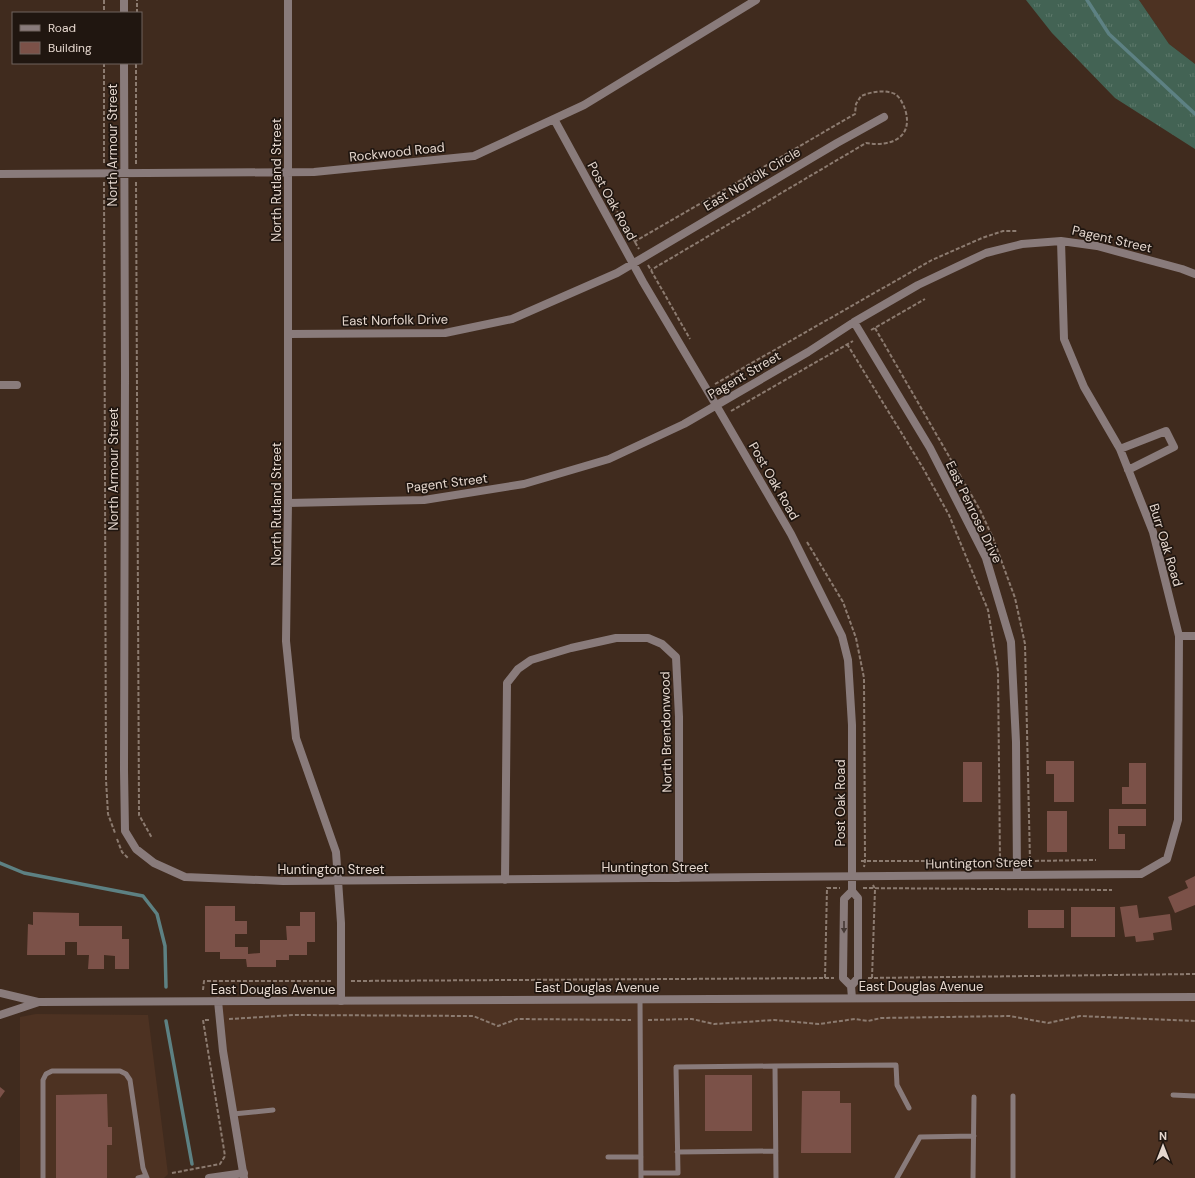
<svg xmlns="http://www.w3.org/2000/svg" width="1195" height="1178" viewBox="0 0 1195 1178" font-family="'DM Sans',sans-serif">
<defs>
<pattern id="grass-tufts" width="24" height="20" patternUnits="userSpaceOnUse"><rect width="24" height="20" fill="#436354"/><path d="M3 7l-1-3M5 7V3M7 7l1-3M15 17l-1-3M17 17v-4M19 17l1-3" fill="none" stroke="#5e796b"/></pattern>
</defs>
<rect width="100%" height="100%" fill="#402b1e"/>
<path fill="#4d3222" d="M1139,0H1195V64L1169,44Z
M1195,997V1178H245L218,1001Z
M36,1014L148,1015L168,1174L164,1178H20V1017Z"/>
<path fill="url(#grass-tufts)" d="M1026,0H1139L1169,44L1195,64V149L1115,98L1052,33Z"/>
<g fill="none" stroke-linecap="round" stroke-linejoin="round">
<path stroke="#5d8183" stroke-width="3.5" d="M1087,0L1109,34L1195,114
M0,863L24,873L143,896L157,914L165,946L166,987
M166,1021L192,1164"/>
</g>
<path fill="#7b5148" d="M1046,761H1074V802H1054V774H1046Z
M963,762H982V802H963Z
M1129,763H1146V804H1122V787H1129Z
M1109,809H1146V826H1118V834H1125V849H1109Z
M1047,811H1067V852H1047Z
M1195,876V905L1175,913L1168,897L1188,888L1185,881Z
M1137,905L1139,918L1170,914L1172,930L1153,933L1154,940L1136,942L1135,936L1125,937L1120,907Z
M205,906H235V921H247V934H235V947H248V954L260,953V940H287L286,926H300V912H315V942H307V955H289V960H276V967H247L246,959H220V952H205Z
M1071,907H1115V937H1071Z
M1028,910H1064V928H1028Z
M33,912L79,913V926H122V939H129V969H115V956L104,955V969H88L89,955H77V942H65V955H27L28,924L33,925Z
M705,1075H752V1131H705Z
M0,1087L5,1091L0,1098Z
M802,1091H840V1103H851V1153H801Z
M107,1094L108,1127H112V1145H107V1178H56V1095Z"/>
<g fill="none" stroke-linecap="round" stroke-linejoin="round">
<path stroke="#8c7b70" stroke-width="2" stroke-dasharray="4 2" stroke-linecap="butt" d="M104,0V13
M137,13V0
M104,63V164
M136,164V63
M104,182L106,780L108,814L115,833
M136,182L139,815L152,838
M614,206L639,249
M634,242L855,114L856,104L861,96C871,92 884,89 895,94C900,97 903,104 905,109C914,138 891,147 866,143L651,270
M648,265L690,339
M875,328L980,510L993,538L1015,598L1025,644L1030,861
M871,330L925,299
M847,344L923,468L949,515L988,610L998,671L1000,861
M715,384L932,260L982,238L1003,231H1018
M731,411L853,341
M807,542L843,602L856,638L864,678L865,861L864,867
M117,839L122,852L129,859
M861,861H1007
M1029,861L1096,860
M863,888L1112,890
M825,978L827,888H840
M868,978L1195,974
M872,978L875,889L873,885
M351,981L834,978
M203,990L204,981H332
M229,1019L294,1015L473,1016L498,1026L517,1019L631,1020
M648,1020L692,1019L714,1024L774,1020L819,1024L855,1019L868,1021L881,1018L1010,1016L1048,1023L1080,1016L1195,1021
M172,1173L220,1164L225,1156L203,1020H210"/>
<path stroke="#897b7b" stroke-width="5" d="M640,999L641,1178
M775,1066L896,1065L897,1085L909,1108
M1173,1095L1195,1096
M1013,1096V1178
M233,1114L273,1110
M677,1152L776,1151
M608,1157H641
M641,1173H678L676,1067L775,1066L776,1178
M43,1178V1080L46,1074L52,1071H120L126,1074L130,1080L143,1168L147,1178
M138,1178L146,1176
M897,1178L920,1137L974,1136
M973,1178L974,1097"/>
<path stroke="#897b7b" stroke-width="8" d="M124,0V13
M288,0V503L286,641L296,738L336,852L341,923V1001
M124,63L125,373L124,770L125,831L136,849L154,863L185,877L283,881L1141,874L1167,859L1178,820L1179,636L1153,532L1120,449L1084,387L1064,339L1061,241
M554,119L643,282L716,405L791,534L842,636L848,660L852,725V891L858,898V978L851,986
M0,174L314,172L474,156L584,105L756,0
M854,322L930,448L986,558L1011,642L1016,742L1017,875
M288,334L445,333L512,319L617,273L837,143L884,117
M0,385H17
M1120,449L1166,431L1174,447L1128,470
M288,503L424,500L524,484L609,459L684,424L808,352L854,322L918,285L986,253L1022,244L1061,241L1097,246L1182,269L1195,274
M1179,636H1195
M505,880L507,683L518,669L531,660L571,648L616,638H648L662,644L676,657L679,717V878
M852,891L844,899L843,978L851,986L852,998
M209,1178L244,1173"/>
<path stroke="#897b7b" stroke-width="8" d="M0,993L38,1002
M218,1001L223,1051L244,1178
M0,1015L39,1002L1195,997"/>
</g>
<defs><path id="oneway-solid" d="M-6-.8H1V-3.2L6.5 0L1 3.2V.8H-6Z"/></defs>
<use fill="#453935" href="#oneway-solid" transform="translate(844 927) rotate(90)"/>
<g text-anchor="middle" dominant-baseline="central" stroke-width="3.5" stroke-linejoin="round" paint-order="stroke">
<g font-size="13" fill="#e5d7ce" stroke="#201610">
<text transform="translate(112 145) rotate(-90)">North Armour Street</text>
<text transform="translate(397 152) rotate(-6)">Rockwood Road</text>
<text transform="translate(752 179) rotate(-31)">East Norfolk Circle</text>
<text transform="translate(276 180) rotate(-90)">North Rutland Street</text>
<text transform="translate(612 201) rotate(61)">Post Oak Road</text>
<text transform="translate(1112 239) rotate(13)">Pagent Street</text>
<text transform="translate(395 320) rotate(-1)">East Norfolk Drive</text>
<text transform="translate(744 375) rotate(-30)">Pagent Street</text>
<text transform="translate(113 469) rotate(-90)">North Armour Street</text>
<text transform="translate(774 481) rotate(60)">Post Oak Road</text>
<text transform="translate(447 483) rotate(-7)">Pagent Street</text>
<text transform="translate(276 504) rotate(-90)">North Rutland Street</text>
<text transform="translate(974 512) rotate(64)">East Penrose Drive</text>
<text transform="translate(1166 545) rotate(73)">Burr Oak Road</text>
<text transform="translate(666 732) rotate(-91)">North Brendonwood</text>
<text transform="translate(840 803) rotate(-90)">Post Oak Road</text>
<text transform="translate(979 863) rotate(-1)">Huntington Street</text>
<text x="655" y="867">Huntington Street</text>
<text x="331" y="869">Huntington Street</text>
<text x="921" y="986">East Douglas Avenue</text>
<text x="597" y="987">East Douglas Avenue</text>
<text x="273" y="989">East Douglas Avenue</text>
</g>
</g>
<rect x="12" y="12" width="130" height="52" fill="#201610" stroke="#6f635c"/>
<rect x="20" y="25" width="20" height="6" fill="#897b7b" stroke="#6f635c"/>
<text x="48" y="32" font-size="12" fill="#e5d7ce">Road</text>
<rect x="20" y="42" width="20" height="12" fill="#7b5148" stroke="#6f635c"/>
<text x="48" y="52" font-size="12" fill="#e5d7ce">Building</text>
<g transform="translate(1163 1146)" stroke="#201610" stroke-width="3" paint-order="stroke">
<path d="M0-3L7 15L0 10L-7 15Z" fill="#e5d7ce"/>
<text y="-6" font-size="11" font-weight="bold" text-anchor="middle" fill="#e5d7ce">N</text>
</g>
</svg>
